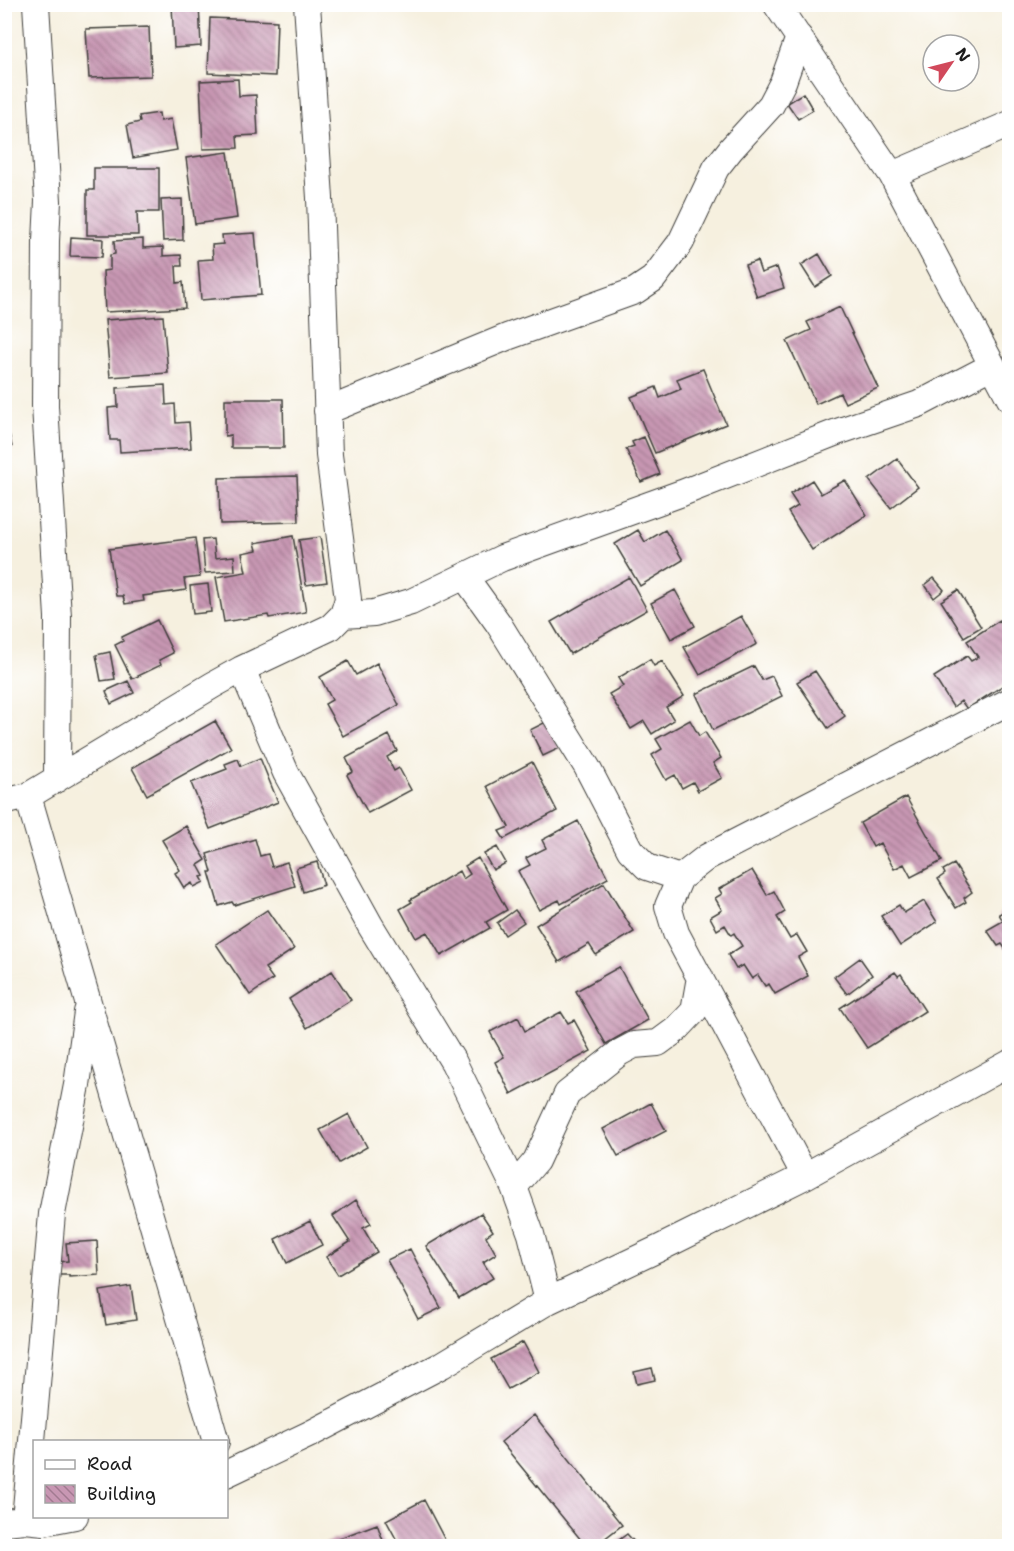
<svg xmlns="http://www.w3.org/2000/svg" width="1014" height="1551" viewBox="0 0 1014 1551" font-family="'Shantell Sans',sans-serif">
<defs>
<pattern id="building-back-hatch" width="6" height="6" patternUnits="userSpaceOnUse" patternTransform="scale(1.5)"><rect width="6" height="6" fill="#c897b3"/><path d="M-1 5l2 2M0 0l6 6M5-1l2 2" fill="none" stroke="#a27a91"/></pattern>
</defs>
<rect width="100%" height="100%" fill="#fff"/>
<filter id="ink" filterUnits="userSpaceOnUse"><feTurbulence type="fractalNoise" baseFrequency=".0167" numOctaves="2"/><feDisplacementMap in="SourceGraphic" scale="12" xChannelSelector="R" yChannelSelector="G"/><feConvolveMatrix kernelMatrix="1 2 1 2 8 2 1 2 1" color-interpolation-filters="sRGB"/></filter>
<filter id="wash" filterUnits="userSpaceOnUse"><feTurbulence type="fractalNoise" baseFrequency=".008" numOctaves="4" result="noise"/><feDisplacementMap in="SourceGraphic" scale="24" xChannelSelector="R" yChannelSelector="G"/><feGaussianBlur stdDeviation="1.35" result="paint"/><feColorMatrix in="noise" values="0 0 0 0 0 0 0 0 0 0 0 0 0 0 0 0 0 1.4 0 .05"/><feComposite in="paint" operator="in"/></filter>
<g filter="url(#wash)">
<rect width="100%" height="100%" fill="#f6f0df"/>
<g id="blocks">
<path fill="url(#building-back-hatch)" d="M172,4H199L201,46L174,48Z
M210,18L277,21L275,76L208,73Z
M149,27L151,76L89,78L86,29Z
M238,79L239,96L256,95L258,135L237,136L238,148L203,149L200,81Z
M803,93L813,110L798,119L787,103Z
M159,113L160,121L171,119L177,150L133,158L127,125L140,122L139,116Z
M228,152L237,218L195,224L186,158Z
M94,168H159V212H137L138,235H87V190H94Z
M182,199L183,240L163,241L161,200Z
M255,233L261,295L201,300L198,260L213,259L212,245L223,244L222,235Z
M71,237L103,239L102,257L70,256Z
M143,239V248L163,247V256L181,255L182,266H176L177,283L183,282L185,308L105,312L103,271L110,270V255L115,254L114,241Z
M819,254L832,276L815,287L801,265Z
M757,261L761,273L777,267L784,288L757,297L745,265Z
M840,307L878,388L845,403L840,393L816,404L787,341L811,330L807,322Z
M163,316L168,373L110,377L105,320Z
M703,369L726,424L655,453L631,397L656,387L660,398L681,389L677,379Z
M165,385L166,405L175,404L176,423L189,422L191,448L120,452L119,440H110L108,408L118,407L117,388Z
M225,399H283L284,448H231V435L225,436Z
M4,410L12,447L4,448Z
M644,437L660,474L641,482L626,449L634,446L632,442Z
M897,459L918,487L891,508L869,480Z
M297,476L299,522L220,524L219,478Z
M812,480L821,494L845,480L867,515L812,550L788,512L798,506L790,494Z
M638,530L645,542L665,530L683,560L640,586L615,544Z
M293,536L306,612L269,618L268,615L224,622L216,577L246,572L242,553L257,550L255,543Z
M320,537L327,582L306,585L299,540Z
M195,538L200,577L184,579L186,590L143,596L144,601L125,604L123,596H116L109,549Z
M213,539L215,558L234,556L235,571L205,573L202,540Z
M629,577L647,610L570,654L551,622Z
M934,578L944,590L934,598L925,585Z
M208,584L211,612L193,614L190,586Z
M675,590L695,626L671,639L651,603Z
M958,590L981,627L964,637L941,601Z
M741,616L757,644L700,675L684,647Z
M157,620L173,653L159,660L161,665L132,679L115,645L123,641L122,637Z
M1000,620L1010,634V681L967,709L961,701L953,707L934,677L967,656L971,661L978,657L967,641Z
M110,652L115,679L101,681L96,655Z
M650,659L654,666L662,661L684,696L666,707L674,720L652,734L644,721L631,729L609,694L623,686L618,678Z
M348,661L356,675L377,663L399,705L343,736L325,704L332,700L320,677Z
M754,666L762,680L772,676L782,696L713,730L696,694Z
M815,671L845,716L828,728L797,682Z
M128,681L134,693L111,704L106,691Z
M690,720L699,736L705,732L721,758L713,763L722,778L698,791L693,782L682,788L675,775L666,780L652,755L662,749L656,739Z
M215,721L231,748L147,795L132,768Z
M546,722L560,748L543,756L530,730Z
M389,735L397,751L387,757L394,771L399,768L411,790L368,813L347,775L353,772L346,758Z
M260,758L278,802L210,829L191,783L227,769L225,764L238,759L241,766Z
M532,762L557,811L504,839L499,831L509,827L487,786Z
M906,797L942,861L911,877L904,864L894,869L880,843L873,847L860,823Z
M578,821L608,878L561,904L559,900L539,910L518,871L530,865L526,858L546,848L542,840Z
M186,826L206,860L198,865L204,876L201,877L204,882L194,887L192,883L184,888L175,873L180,870L162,840Z
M255,839L260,856L268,854L272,867L287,862L295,886L234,905L232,902L219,906L209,872H212L207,854Z
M497,847L506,863L493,870L484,854Z
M478,858L507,910L486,922L490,928L441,956L427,932L416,938L400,909L412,902L410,900L459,871L463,879L470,874L465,866Z
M317,862L324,885L303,892L296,868Z
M954,864L972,892L964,898L966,902L956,908L938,879L945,874L943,870Z
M752,870L767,895L774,891L785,912L777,917L790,939L797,935L807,952L798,957L808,976L775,994L769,984L765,986L758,975L752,979L743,965L736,969L728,955L742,946L734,933L731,935L725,925L717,930L710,917L722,910L715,898L722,894L719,889Z
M604,883L634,932L596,955L589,944L559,962L536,925Z
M924,901L937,922L900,946L881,916L899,905L904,913Z
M1010,908V956L1002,944L998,946L987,930L1003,921L999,914Z
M267,910L294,949L265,968L273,979L250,995L216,944Z
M515,910L524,922L505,935L497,923Z
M860,958L872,975L847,994L834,977Z
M619,967L648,1020L606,1044L576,991Z
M332,971L351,1000L307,1028L289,999Z
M895,972L898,976L901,974L925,1011L867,1048L840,1008Z
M561,1012L568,1023L574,1020L591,1051L511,1094L495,1062L504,1057L490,1032L518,1017L525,1031Z
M651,1103L666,1131L618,1156L603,1129Z
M349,1114L367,1147L339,1163L320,1130Z
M356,1200L371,1224L363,1228L377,1252L338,1275L326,1257L350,1242L333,1216Z
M481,1213L493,1231L486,1236L496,1254L483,1262L493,1278L459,1298L426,1246Z
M310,1221L322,1245L287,1263L275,1239Z
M97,1241L99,1275L69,1277V1275H58L57,1262L68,1261L66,1243Z
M410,1249L441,1308L418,1319L387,1260Z
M131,1286L136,1320L106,1325L100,1291Z
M523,1342L539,1372L508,1389L491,1359Z
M652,1368L655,1380L637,1384L634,1372Z
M534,1415L622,1525L595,1546H586L501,1442Z
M424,1500L448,1546H400L386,1520Z
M377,1524L385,1546H318Z
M627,1534L638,1546H611Z"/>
</g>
</g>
<g filter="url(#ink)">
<use href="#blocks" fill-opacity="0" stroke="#3d3c39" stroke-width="1.5"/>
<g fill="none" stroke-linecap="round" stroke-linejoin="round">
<defs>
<path id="street" d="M36,4L48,201L46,241L45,406L58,617L57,779
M776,4L892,175L1010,399
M892,175L1010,124
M327,411L507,337L635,291L653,279L681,242L716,168L731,149L771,105L783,82L799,37
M465,577L498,623L587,767L630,850L647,867L680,878
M343,615L374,613L411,602L502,558L682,493L837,432L919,404L992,366
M242,669L286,773L370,925L454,1063L514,1187L531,1234L548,1301
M28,796L216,1442
M4,802L28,796L213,685L242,669L331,627L343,615L348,599L329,455L320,198L307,4
M805,1176L676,933L668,906L680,878L707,857L1010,701
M514,1187L536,1161L567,1094L619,1053L634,1045L658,1043L677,1029L694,1011L700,977
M226,1474L310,1434L442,1365L548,1301L660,1248L805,1176L1010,1063
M25,1520L52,1214L77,1085L87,1012
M4,1522L25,1520L44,1522L75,1516"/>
</defs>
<use href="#street" stroke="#3d3c39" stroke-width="28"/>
<use href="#street" stroke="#fff" stroke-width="26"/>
</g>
</g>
<rect width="1014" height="1551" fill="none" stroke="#fff" stroke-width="24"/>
<rect x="33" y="1440" width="195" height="78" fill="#ffffff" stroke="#a4a4a4" stroke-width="1.5"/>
<rect x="45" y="1460" width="30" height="9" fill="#ffffff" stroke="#a4a4a4" stroke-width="1.5"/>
<text x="87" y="1470" font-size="18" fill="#1c1c1c">Road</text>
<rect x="45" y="1485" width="30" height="18" fill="url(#building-back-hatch)" stroke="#a4a4a4" stroke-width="1.5"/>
<text x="87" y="1500" font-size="18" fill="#1c1c1c">Building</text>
<g transform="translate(951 63) rotate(55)"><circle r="28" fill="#ffffff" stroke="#a4a4a4" stroke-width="1.5"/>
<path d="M0-4.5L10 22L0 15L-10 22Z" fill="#d1495b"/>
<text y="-9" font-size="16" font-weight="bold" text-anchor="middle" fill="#1c1c1c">N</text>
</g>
</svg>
